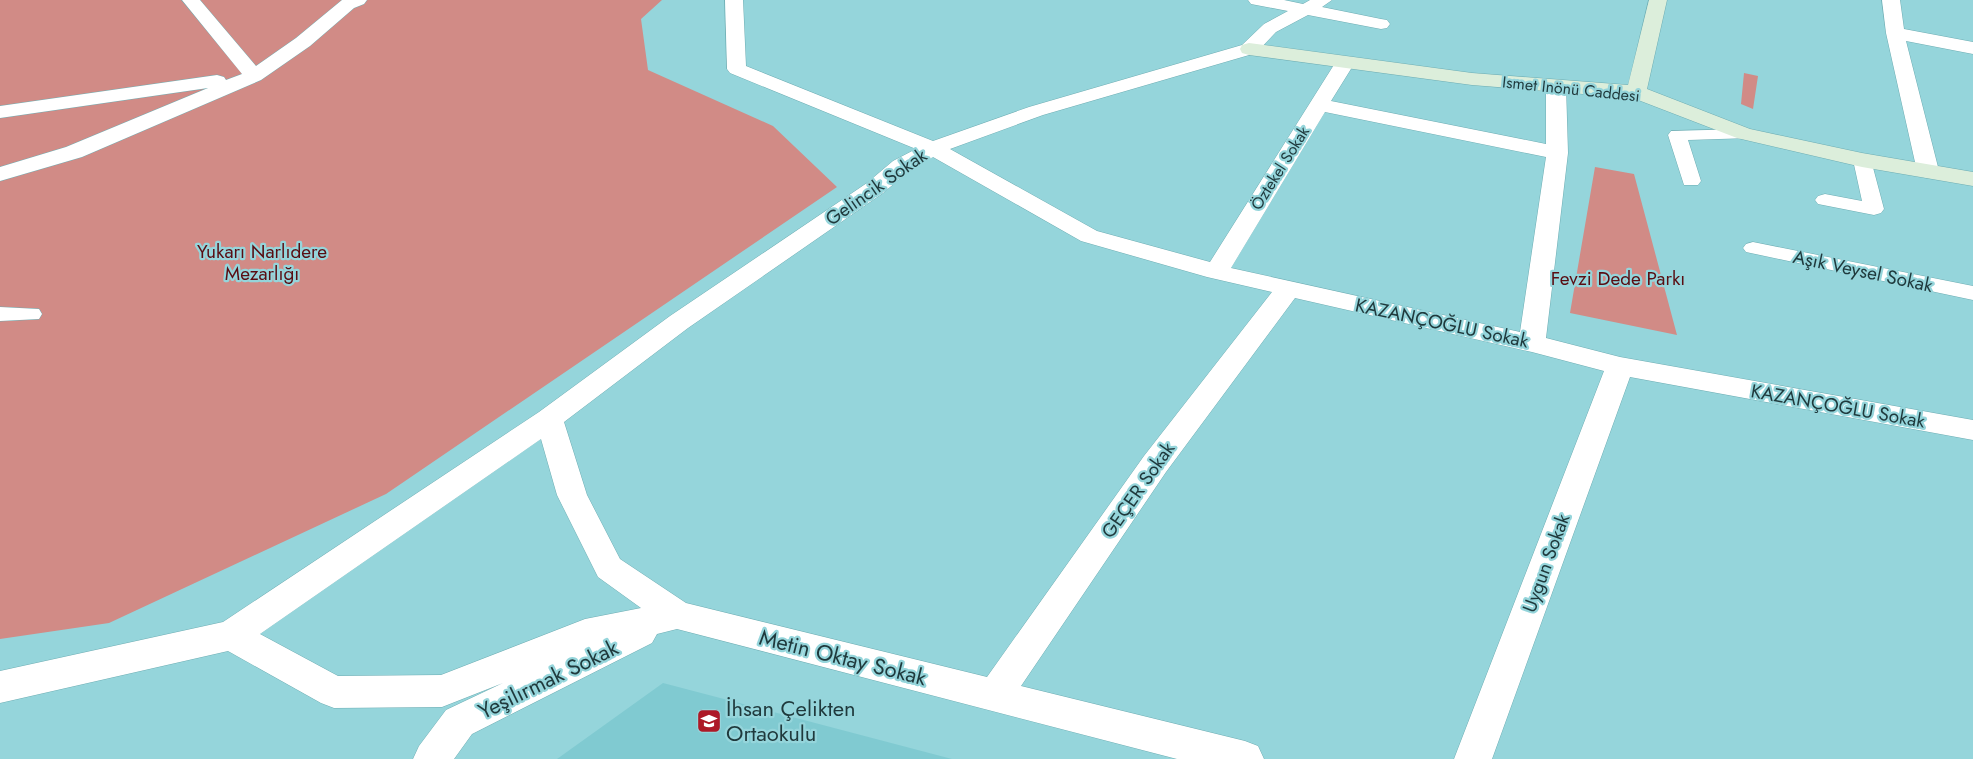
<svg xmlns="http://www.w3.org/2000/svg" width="1973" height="759" viewBox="0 0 1973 759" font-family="Jost,sans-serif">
<rect width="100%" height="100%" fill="#95d5db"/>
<path fill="#80cad1" d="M663,683L952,759H557Z"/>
<path fill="#d18b86" d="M0,0H662L641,19L648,70L773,126L837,187L386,494L109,623L0,639Z
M1744,73L1758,76L1753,109L1741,104Z
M1595,167L1634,174L1677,335L1570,313Z"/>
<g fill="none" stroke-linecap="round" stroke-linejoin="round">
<defs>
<path id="lane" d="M1744,129L1750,130L1753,134L1750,138L1688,140L1701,181L1698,185H1684L1668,135L1671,131Z
M1862,154L1869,156L1871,160L1884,209L1881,213L1874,215L1818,204L1815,200L1818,196L1825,194L1862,201L1853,160L1855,156Z
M1753,242L1973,286V300L1746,252L1743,248L1746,244Z
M0,307L39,309L42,314L39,319L0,321Z"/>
<path id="street" d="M182,0H200L256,66L296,38L342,0H367L364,4L354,8L310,46L261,80L82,157L0,181V167L66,147L208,88L0,118V106L217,75L224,77L226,80L242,74Z
M725,0H743L746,66L933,141L1029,107L1242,45L1264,24L1288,11L1251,4L1248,0H1284L1303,4L1310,0H1332L1322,7L1381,19L1387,20L1390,24L1387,28L1381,29L1308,15L1276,32L1256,53L1043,115L950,149L1097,231L1210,262L1337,60H1351L1354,64L1331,101L1546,144V86L1549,82H1563L1566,86L1568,153L1546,338L1620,357L1973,420V440L1630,377L1492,759H1454L1604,371L1532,352L1295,298L1166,472L1021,686L1245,741L1258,746L1264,759H1177L677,629L657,634L652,643L472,734L454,759H413L419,746L446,710L503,683L442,707L334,708L321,703L228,651L0,703V671L223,622L539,412L670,316L867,183L893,161L916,149L730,73L727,69ZM1325,112L1546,157L1520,332L1231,268ZM933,157L1081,241L1207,277L1272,292L1144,456L987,677L686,603L620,559L587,495L564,422L688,328L883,193L909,171ZM541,439L557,495L598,577L641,608L585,619L441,675L338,676L260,634Z
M1882,0H1900L1904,29L1973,42V54L1906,41L1939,171L1936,176L1928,178L1920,176L1917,171L1886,33Z"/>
<path id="secondary" d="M1649,0H1667L1647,89L1750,129L1862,153L1973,172V186L1862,167L1737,138L1633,98L1472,85L1249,55L1242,53L1240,49L1242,45L1249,43L1472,73L1628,85Z"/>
</defs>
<use href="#lane" stroke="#6eadb3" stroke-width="1"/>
<use href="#street" stroke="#6eadb3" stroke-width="1"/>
<use href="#secondary" stroke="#6eadb3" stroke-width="1"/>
<use href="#lane" fill="#fff" fill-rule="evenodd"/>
<use href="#street" fill="#fff" fill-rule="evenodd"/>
<use href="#secondary" fill="#dceedb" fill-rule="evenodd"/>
</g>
<defs>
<symbol id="school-square" viewBox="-11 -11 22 22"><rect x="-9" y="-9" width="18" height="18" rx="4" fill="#ad1927" stroke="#95d5db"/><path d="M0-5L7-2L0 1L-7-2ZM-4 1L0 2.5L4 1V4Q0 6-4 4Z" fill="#fff"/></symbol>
</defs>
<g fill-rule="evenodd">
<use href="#school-square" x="695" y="707" width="28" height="28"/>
</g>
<g text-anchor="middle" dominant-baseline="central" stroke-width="4.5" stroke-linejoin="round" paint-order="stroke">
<g font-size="16" fill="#1f393c" stroke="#95d5db">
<text transform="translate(1571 89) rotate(6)">Ismet Inönü Caddesi</text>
<text transform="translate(1280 168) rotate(-58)">Öztekel Sokak</text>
</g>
<g font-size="19" fill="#1f393c" stroke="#95d5db">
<text transform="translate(876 187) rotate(-35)">Gelincik Sokak</text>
<text transform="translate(1863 271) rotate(12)">Aşık Veysel Sokak</text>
<text transform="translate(1442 323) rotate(12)">KAZANÇOĞLU Sokak</text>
<text transform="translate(1838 406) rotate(10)">KAZANÇOĞLU Sokak</text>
<text transform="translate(1138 490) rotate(-55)">GEÇER Sokak</text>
<text transform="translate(1546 563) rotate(-70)">Uygun Sokak</text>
</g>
<g font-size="19" fill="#590d12" stroke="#95d5db">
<text x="262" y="251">Yukarı Narlıdere<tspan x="262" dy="22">Mezarlığı</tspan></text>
<text x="1618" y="278">Fevzi Dede Parkı</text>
</g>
<g font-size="22" fill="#1f393c" stroke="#95d5db">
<text transform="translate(843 657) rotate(14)">Metin Oktay Sokak</text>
<text transform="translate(548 679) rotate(-26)">Yeşilırmak Sokak</text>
</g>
<g font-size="22" fill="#1f393c" stroke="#95d5db" text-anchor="start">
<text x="726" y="708">İhsan Çelikten<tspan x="726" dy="25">Ortaokulu</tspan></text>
</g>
</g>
</svg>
